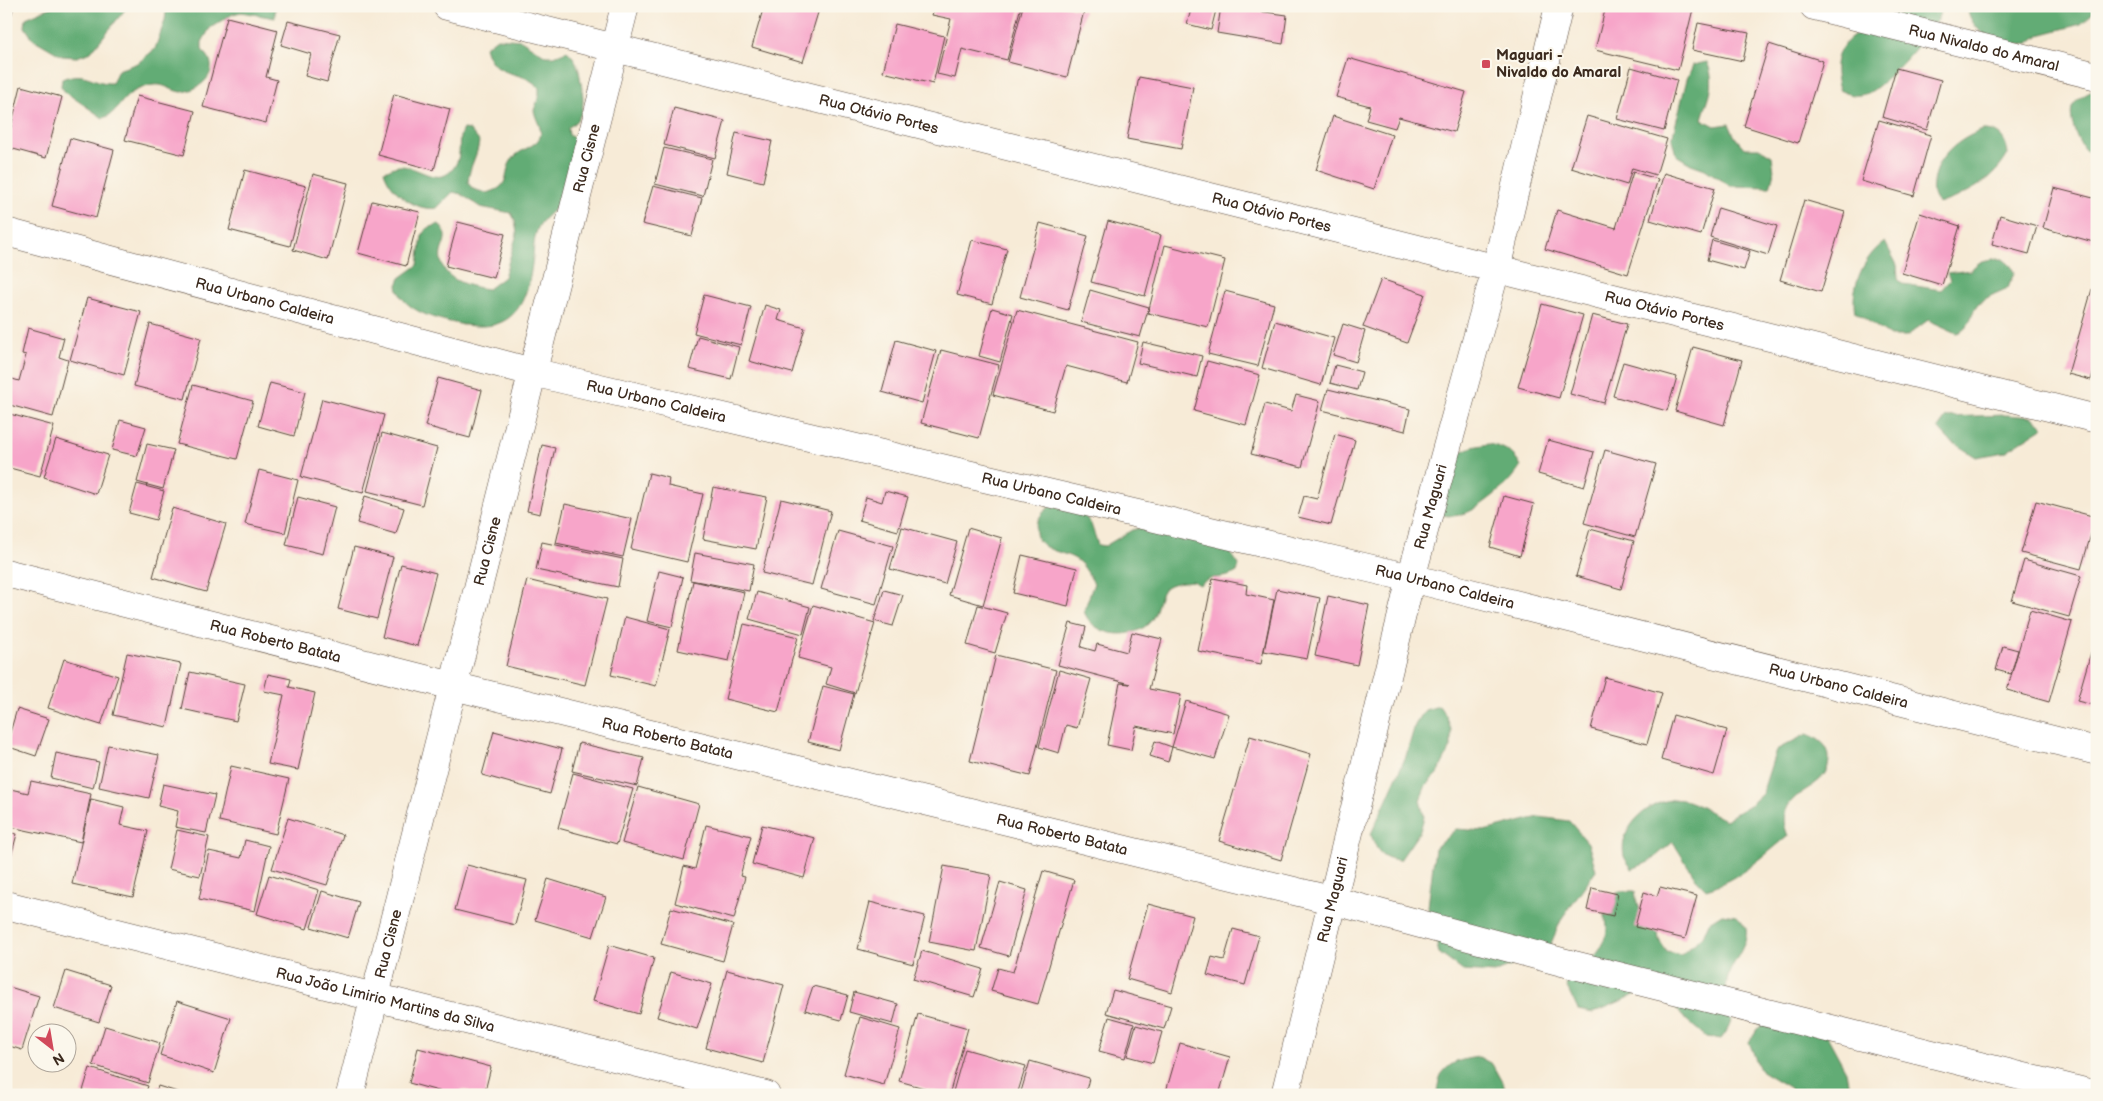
<svg xmlns="http://www.w3.org/2000/svg" width="2103" height="1101" viewBox="0 0 2103 1101" font-family="'Balsamiq Sans',sans-serif">
<rect width="100%" height="100%" fill="#fbf7ec"/>
<filter id="ink" filterUnits="userSpaceOnUse"><feTurbulence type="fractalNoise" baseFrequency=".02" numOctaves="2"/><feDisplacementMap in="SourceGraphic" scale="10" xChannelSelector="R" yChannelSelector="G"/><feConvolveMatrix kernelMatrix="1 2 1 2 8 2 1 2 1" color-interpolation-filters="sRGB"/></filter>
<filter id="wash" filterUnits="userSpaceOnUse"><feTurbulence type="fractalNoise" baseFrequency=".0096" numOctaves="4" result="noise"/><feDisplacementMap in="SourceGraphic" scale="20" xChannelSelector="R" yChannelSelector="G"/><feGaussianBlur stdDeviation="1.12" result="paint"/><feColorMatrix in="noise" values="0 0 0 0 0 0 0 0 0 0 0 0 0 0 0 0 0 1.4 0 .05"/><feComposite in="paint" operator="in"/></filter>
<g filter="url(#wash)">
<rect width="100%" height="100%" fill="#f7ebd7"/>
<path fill="#62ac74" stroke="#4e6b49" d="M54,6H128L91,52L77,57L62,56L33,39L25,27L26,18Z
M167,6H275V18L241,12L233,14L210,28L202,42V50C208,55 212,61 211,69C210,81 194,91 182,92C175,92 167,86 160,85C153,84 144,87 137,90C121,96 118,114 103,118L65,92L61,86L62,79C86,69 93,84 112,83L118,70L138,63L155,49L165,20Z
M1893,6H1940C1940,10 1940,14 1938,18C1932,33 1883,87 1868,93C1856,97 1850,95 1839,90C1835,75 1833,58 1844,45C1850,37 1861,32 1869,25C1878,15 1879,12 1893,6Z
M1967,6H2097V9L2081,24L2039,35L2029,43L1998,46C1984,36 1969,24 1967,6Z
M497,38L521,40L546,56H554L567,51C578,60 579,70 581,83C584,102 586,116 568,128L569,135L575,139L578,146C574,165 571,189 559,204C552,213 541,219 537,230C533,242 534,252 532,264C524,329 493,335 435,318C419,313 399,303 397,285L400,278L418,265L422,236L426,229L439,224C453,240 438,246 441,260C444,281 471,287 488,289L504,277L517,234L515,220L511,213L480,207L461,194L453,192L437,208C416,212 390,192 384,171C389,170 394,166 399,166C419,165 439,190 455,166C463,153 456,140 463,129L470,130L479,141C478,156 469,165 468,183L473,189L486,193C515,187 500,171 515,156C522,149 536,146 540,137C543,128 535,119 534,110L539,97V88C522,67 494,82 485,47Z
M1707,62C1717,86 1708,97 1702,119L1715,126L1729,124L1735,137L1744,148H1759L1772,156L1774,172L1770,187L1730,186L1705,169L1691,164L1676,155L1672,139L1687,79L1693,65Z
M2097,89V158C2082,156 2068,122 2072,108C2075,99 2088,93 2097,89Z
M1983,130C1999,130 2006,138 2008,154C1994,181 1967,194 1939,204C1932,197 1932,192 1933,183C1935,157 1960,138 1983,130Z
M1885,242L1897,265L1898,279L1903,284L1941,290L1950,280L1947,273L1971,270C1980,259 1989,259 2003,259L2011,266L2014,273L2008,288C1997,293 1985,297 1977,306C1969,316 1972,328 1957,333L1928,320L1907,336H1890L1855,312C1850,288 1864,255 1885,242Z
M2006,415L2033,417L2044,427L2005,452L1976,457L1949,440L1938,428L1946,417Z
M1488,444C1504,447 1514,452 1521,466C1513,479 1506,485 1494,495C1476,509 1458,523 1434,512L1448,458L1472,447Z
M1051,506L1082,512L1091,524L1098,545L1105,546L1132,530L1140,528L1216,545L1230,552L1239,565L1237,572C1223,581 1215,573 1199,585L1193,581C1185,582 1170,582 1164,589C1157,599 1157,617 1148,624C1130,641 1092,636 1084,611L1094,583C1089,576 1085,566 1078,561C1066,550 1033,553 1036,527C1037,519 1044,510 1051,506Z
M1439,706L1447,717L1451,731V747L1437,774L1426,785L1420,800L1424,817L1420,831L1400,860C1381,858 1377,852 1371,834L1406,756L1415,725L1425,710Z
M1807,734C1818,738 1829,745 1829,758C1829,786 1799,787 1788,806C1782,817 1784,826 1788,836C1762,857 1739,880 1706,889L1696,879L1673,842L1649,862L1632,869C1630,865 1625,860 1624,856C1617,826 1655,795 1683,800C1696,802 1712,814 1725,820L1750,805L1762,794L1776,750Z
M1539,817L1569,821L1588,843L1596,870L1562,918L1549,948L1521,962L1494,973L1463,971L1439,953L1428,907L1435,848L1456,829L1484,831Z
M1620,891H1635C1637,908 1642,916 1657,926L1659,940L1667,952L1681,955L1703,936L1709,922L1722,914L1737,916C1740,919 1745,925 1746,929C1749,946 1730,964 1727,980C1723,1005 1743,1012 1721,1039L1706,1037L1683,1017L1665,994L1651,988L1593,1013L1578,1010L1566,985C1581,967 1604,956 1607,930C1608,925 1605,920 1605,915C1605,910 1607,905 1608,900Z
M1768,1022L1827,1036L1846,1071L1850,1095H1791L1790,1088L1760,1070L1749,1042L1757,1029Z
M1479,1057L1492,1064L1509,1095H1436C1438,1089 1438,1081 1441,1075C1450,1061 1464,1059 1479,1057Z"/>
<g id="blocks">
<path fill="#f7a5c9" d="M6,6H14L7,32H6Z
M764,6H820L803,62L752,47Z
M935,6H1021L1007,60L962,49L955,78L937,74L951,19L932,15Z
M1023,6H1065L1084,11L1067,77L1008,62Z
M1192,6H1217L1211,30L1187,24Z
M1221,6L1287,15L1283,44L1217,33Z
M1606,6H1680L1693,9L1678,70L1595,50Z
M227,17L278,30L266,77L277,80L266,123L203,107Z
M288,21L340,34L327,82L305,76L311,54L281,45Z
M1698,23L1749,33L1743,61L1692,50Z
M895,24L944,36L933,84L883,72Z
M1769,44L1823,61L1798,143L1744,126Z
M1348,58L1466,92L1454,132L1399,117L1395,128L1366,120L1370,106L1336,97Z
M1631,67L1677,80L1664,131L1617,119Z
M1896,68L1941,80L1927,130L1882,117Z
M1139,77L1193,87L1181,149L1127,139Z
M21,86L62,97L46,158L6,147Z
M394,94L450,109L434,170L378,155Z
M137,96L195,111L184,155L125,140Z
M674,108L725,121L715,158L664,145Z
M1333,116L1392,135L1374,189L1316,170Z
M1587,116L1667,139L1656,175L1632,168L1627,185L1571,168Z
M1879,120L1931,135L1914,196L1861,181Z
M736,133L772,141L763,182L727,173Z
M70,138L114,150L96,218L52,206Z
M664,148L712,159L703,196L655,184Z
M245,170L306,186L290,246L229,230Z
M1633,172L1658,179L1628,274L1545,249L1557,210L1616,228Z
M1664,173L1715,188L1701,235L1650,220Z
M313,174L348,183L328,260L293,250Z
M653,186L702,198L692,236L642,224Z
M2054,188L2097,199V243L2043,228Z
M1804,200L1845,212L1821,292L1780,280Z
M372,201L420,212L406,266L358,253Z
M1718,208L1777,226L1768,255L1710,237Z
M1920,213L1960,226L1942,285L1902,273Z
M2000,215L2037,226L2029,254L1992,244Z
M1108,221L1161,235L1145,296L1091,282Z
M458,222L505,234L494,278L446,266Z
M1040,223L1088,236L1068,310L1020,297Z
M972,240L1007,249L992,304L957,295Z
M1712,240L1750,251L1744,270L1707,260Z
M1165,245L1225,260L1208,327L1148,313Z
M1381,279L1425,294L1407,343L1363,327Z
M2092,289L2097,291V359L2091,380L2068,374Z
M1090,290L1149,307L1140,337L1081,322Z
M1225,291L1274,304L1258,366L1208,354Z
M704,295L751,307L741,345L694,333Z
M87,298L141,312L124,375L70,360Z
M1542,304L1583,315L1559,398L1518,387Z
M765,305L781,310L778,320L805,328L792,373L749,361Z
M992,308L1013,314L1000,362L979,356Z
M1017,310L1138,342L1127,382L1066,366L1053,411L993,395Z
M1592,315L1627,324L1604,403L1570,394Z
M1275,321L1334,338L1321,385L1262,368Z
M150,324L201,338L185,399L134,386Z
M1343,324L1365,331L1356,362L1333,355Z
M28,328L64,338L59,357L68,360L53,417L6,404V377L19,381L26,355L22,354Z
M698,336L739,347L731,379L689,369Z
M896,340L936,351L922,403L882,392Z
M1143,342L1202,356L1197,377L1138,363Z
M1693,347L1742,360L1724,425L1675,411Z
M941,350L999,365L979,438L921,423Z
M1207,361L1260,375L1246,425L1194,411Z
M1623,362L1677,377L1667,411L1613,396Z
M1335,365L1362,372L1357,390L1330,383Z
M438,378L482,390L470,438L425,426Z
M270,383L305,392L294,436L258,426Z
M193,385L253,401L237,459L177,444Z
M1328,389L1410,409L1405,431L1322,410Z
M1296,395L1320,401L1302,467L1251,454L1265,404L1291,411Z
M322,399L384,415L363,493L301,477Z
M6,413L54,426L40,476L6,467Z
M120,420L146,427L137,456L112,450Z
M382,433L437,448L422,505L367,491Z
M1335,434L1355,440L1331,525L1298,517L1304,496L1317,499Z
M56,439L108,455L96,494L44,477Z
M1548,440L1594,452L1584,487L1538,474Z
M147,444L174,450L163,489L137,482Z
M542,445L555,448L540,514L527,511Z
M1605,450L1656,464L1635,537L1584,523Z
M259,470L298,480L285,533L245,524Z
M649,473L669,478L668,486L703,494L687,562L631,549Z
M137,484L164,491L156,520L129,513Z
M713,487L767,497L756,549L703,539Z
M885,491L908,497L898,531L859,520L866,497L882,502Z
M365,496L404,508L396,534L357,523Z
M1504,496L1534,504L1520,556L1490,547Z
M298,497L335,507L323,554L286,545Z
M781,499L831,511L812,585L762,573Z
M2036,501L2096,517L2081,569L2021,553Z
M565,504L632,519L623,557L556,543Z
M172,508L226,524L206,592L153,577Z
M902,527L957,542L945,584L890,569Z
M968,528L1002,538L983,605L949,595Z
M1590,529L1634,541L1621,589L1576,576Z
M838,531L893,546L876,604L821,589Z
M542,542L623,559L618,587L536,570Z
M354,547L393,557L377,619L338,609Z
M695,553L754,564L749,591L690,580Z
M1022,555L1077,568L1068,606L1013,593Z
M2024,560L2081,576L2069,617L2012,601Z
M401,564L436,573L417,646L382,637Z
M659,571L683,577L672,627L647,621Z
M1213,578L1247,585L1246,594L1274,600L1261,664L1198,651Z
M527,580L607,599L585,685L506,666Z
M693,581L744,592L729,661L678,650Z
M1277,589L1320,598L1307,659L1264,651Z
M884,590L903,595L893,626L874,621Z
M757,592L810,607L803,634L749,619Z
M1328,596L1369,605L1357,665L1315,656Z
M813,605L875,623L855,693L826,684L831,667L798,658Z
M978,605L1007,613L995,653L967,645Z
M2030,610L2072,622L2049,702L2007,690Z
M625,617L670,629L656,686L611,675Z
M1070,623L1086,627L1081,647L1095,651L1097,644L1127,652L1132,632L1162,639L1149,689L1181,695L1173,734L1136,726L1131,750L1107,745L1120,683L1130,684L1058,665Z
M744,624L798,637L778,712L725,699Z
M2003,646L2018,650L2011,674L1996,670Z
M2091,652L2097,654V706L2077,701Z
M127,653L181,664L167,727L113,715Z
M996,655L1056,670L1030,776L970,761Z
M64,659L118,676L101,725L48,708Z
M1059,670L1091,679L1077,728L1066,725L1059,753L1039,747Z
M190,672L245,684L236,721L182,709Z
M268,674L291,679L289,687L315,693L298,770L268,764L284,695L264,691Z
M1605,677L1662,693L1647,744L1591,729Z
M823,686L854,694L839,750L808,742Z
M1186,701L1229,714L1215,759L1172,747Z
M17,709L49,719L36,756L6,746Z
M1673,715L1727,730L1714,775L1661,760Z
M494,731L562,749L550,794L482,775Z
M1250,736L1311,754L1281,860L1219,841Z
M1155,741L1172,747L1168,762L1150,756Z
M579,743L644,758L637,786L572,771Z
M108,745L159,755L149,798L99,787Z
M56,753L99,762L93,788L51,778Z
M231,766L289,779L276,834L219,821Z
M573,773L633,789L617,844L558,828Z
M31,781L91,794L81,842L6,826V788L28,793Z
M163,784L215,795L206,833L175,827L178,811L158,806Z
M638,787L699,804L684,860L622,843Z
M91,799L124,807L120,825L148,831L133,897L72,884Z
M288,818L343,835L327,885L272,869Z
M706,825L751,836L740,876L745,877L734,919L675,903L684,866L695,869Z
M762,825L815,838L804,878L752,864Z
M177,830L209,837L200,876L168,869Z
M6,832L17,834L9,864L6,863Z
M245,840L269,846L255,911L199,899L209,851L241,858Z
M467,865L527,880L515,925L455,910Z
M944,866L991,875L976,951L929,942Z
M1043,871L1074,880L1038,1004L991,991L998,968L1013,972Z
M269,875L319,890L307,929L257,914Z
M548,879L606,897L593,937L535,920Z
M1000,882L1027,890L1009,956L981,948Z
M1660,887L1697,896L1685,939L1635,927L1644,892L1657,896Z
M1592,888L1618,894L1613,916L1587,910Z
M322,891L359,902L348,938L311,927Z
M870,902L925,916L913,964L858,949Z
M1148,904L1193,916L1172,992L1127,979Z
M671,908L733,925L723,961L661,944Z
M1233,929L1259,936L1245,985L1207,975L1212,957L1224,960Z
M609,945L654,958L639,1014L593,1001Z
M922,951L983,969L974,997L913,979Z
M727,970L784,985L763,1063L706,1048Z
M66,971L111,985L99,1022L54,1008Z
M671,972L712,984L697,1029L657,1017Z
M6,986L39,996L22,1050L6,1045Z
M813,986L848,995L841,1020L805,1010Z
M1113,990L1171,1006L1164,1029L1106,1013Z
M854,992L898,1004L893,1024L849,1012Z
M177,1001L231,1018L214,1073L160,1055Z
M918,1014L968,1028L949,1095L899,1081Z
M860,1017L900,1029L884,1085L844,1074Z
M1109,1017L1134,1024L1125,1058L1099,1051Z
M1136,1025L1162,1032L1153,1063L1127,1056Z
M105,1026L160,1043L148,1083L93,1065Z
M1180,1043L1230,1057L1219,1095H1165Z
M418,1048L491,1067L484,1095L462,1089L461,1095H453L409,1083Z
M965,1049L1026,1066L1017,1095H952Z
M1030,1061L1089,1078L1085,1095H1020Z
M90,1068L148,1086L145,1095L82,1094Z
M158,1086L184,1094V1095H155Z"/>
</g>
</g>
<g filter="url(#ink)">
<use href="#blocks" fill-opacity="0" stroke="#57473a" stroke-width="1"/>
<g fill="none" stroke-linecap="round" stroke-linejoin="round">
<defs>
<g id="minor">
<path id="s1" d="M447,6L2097,419"/>
<path id="s2" d="M1814,6L2097,76"/>
<path id="s3" d="M6,232L532,372L1411,578L2097,751"/>
<path id="s4" d="M6,573L453,686L1331,900L1562,962L2097,1095"/>
<path id="s5" d="M6,905L766,1095"/>
<path id="s6" d="M350,1095L625,6"/>
<path id="s7" d="M1285,1095L1411,578L1496,269L1559,6"/>
</g>
</defs>
<use href="#minor" stroke="#57473a" stroke-width="29"/>
<use href="#minor" stroke="#fff" stroke-width="28"/>
</g>
</g>
<rect fill="#d1495b" stroke="#fbf7ec" stroke-width="2" x="1481" y="59" width="10" height="10" rx="2.5"/>
<g text-anchor="middle" dominant-baseline="central" stroke-width="4" stroke-linejoin="round" paint-order="stroke">
<g font-size="15" fill="#3b2a1e" stroke="#fbf7ec">
<text stroke="none"><textPath href="#s2" startOffset="175">Rua Nivaldo do Amaral</textPath></text>
<text stroke="none"><textPath href="#s1" startOffset="445">Rua Otávio Portes</textPath></text>
<text stroke="none"><textPath href="#s6" startOffset="966">Rua Cisne</textPath></text>
<text stroke="none"><textPath href="#s1" startOffset="850">Rua Otávio Portes</textPath></text>
<text stroke="none"><textPath href="#s3" startOffset="268">Rua Urbano Caldeira</textPath></text>
<text stroke="none"><textPath href="#s1" startOffset="1255">Rua Otávio Portes</textPath></text>
<text stroke="none"><textPath href="#s3" startOffset="672">Rua Urbano Caldeira</textPath></text>
<text stroke="none"><textPath href="#s3" startOffset="1078">Rua Urbano Caldeira</textPath></text>
<text stroke="none"><textPath href="#s7" startOffset="606">Rua Maguari</textPath></text>
<text stroke="none"><textPath href="#s6" startOffset="561">Rua Cisne</textPath></text>
<text stroke="none"><textPath href="#s3" startOffset="1482">Rua Urbano Caldeira</textPath></text>
<text stroke="none"><textPath href="#s4" startOffset="278">Rua Roberto Batata</textPath></text>
<text stroke="none"><textPath href="#s3" startOffset="1888">Rua Urbano Caldeira</textPath></text>
<text stroke="none"><textPath href="#s4" startOffset="682">Rua Roberto Batata</textPath></text>
<text stroke="none"><textPath href="#s4" startOffset="1088">Rua Roberto Batata</textPath></text>
<text stroke="none"><textPath href="#s7" startOffset="201">Rua Maguari</textPath></text>
<text stroke="none"><textPath href="#s6" startOffset="156">Rua Cisne</textPath></text>
<text stroke="none"><textPath href="#s5" startOffset="391">Rua João Limirio Martins da Silva</textPath></text>
</g>
<g font-size="15" font-weight="bold" fill="#3b2a1e" stroke="#fbf7ec" text-anchor="start">
<text x="1496" y="55">Maguari -<tspan x="1496" dy="17">Nivaldo do Amaral</tspan></text>
</g>
</g>
<rect width="2103" height="1101" fill="none" stroke="#fbf7ec" stroke-width="25"/>
<g transform="translate(52 1048) rotate(149)"><circle r="24" fill="#fbf7ec" stroke="#aea59a"/>
<path d="M0-4L9 19L0 12L-9 19Z" fill="#d1495b"/>
<text y="-8" font-size="14" font-weight="bold" text-anchor="middle" fill="#3b2a1e">N</text>
</g>
</svg>
